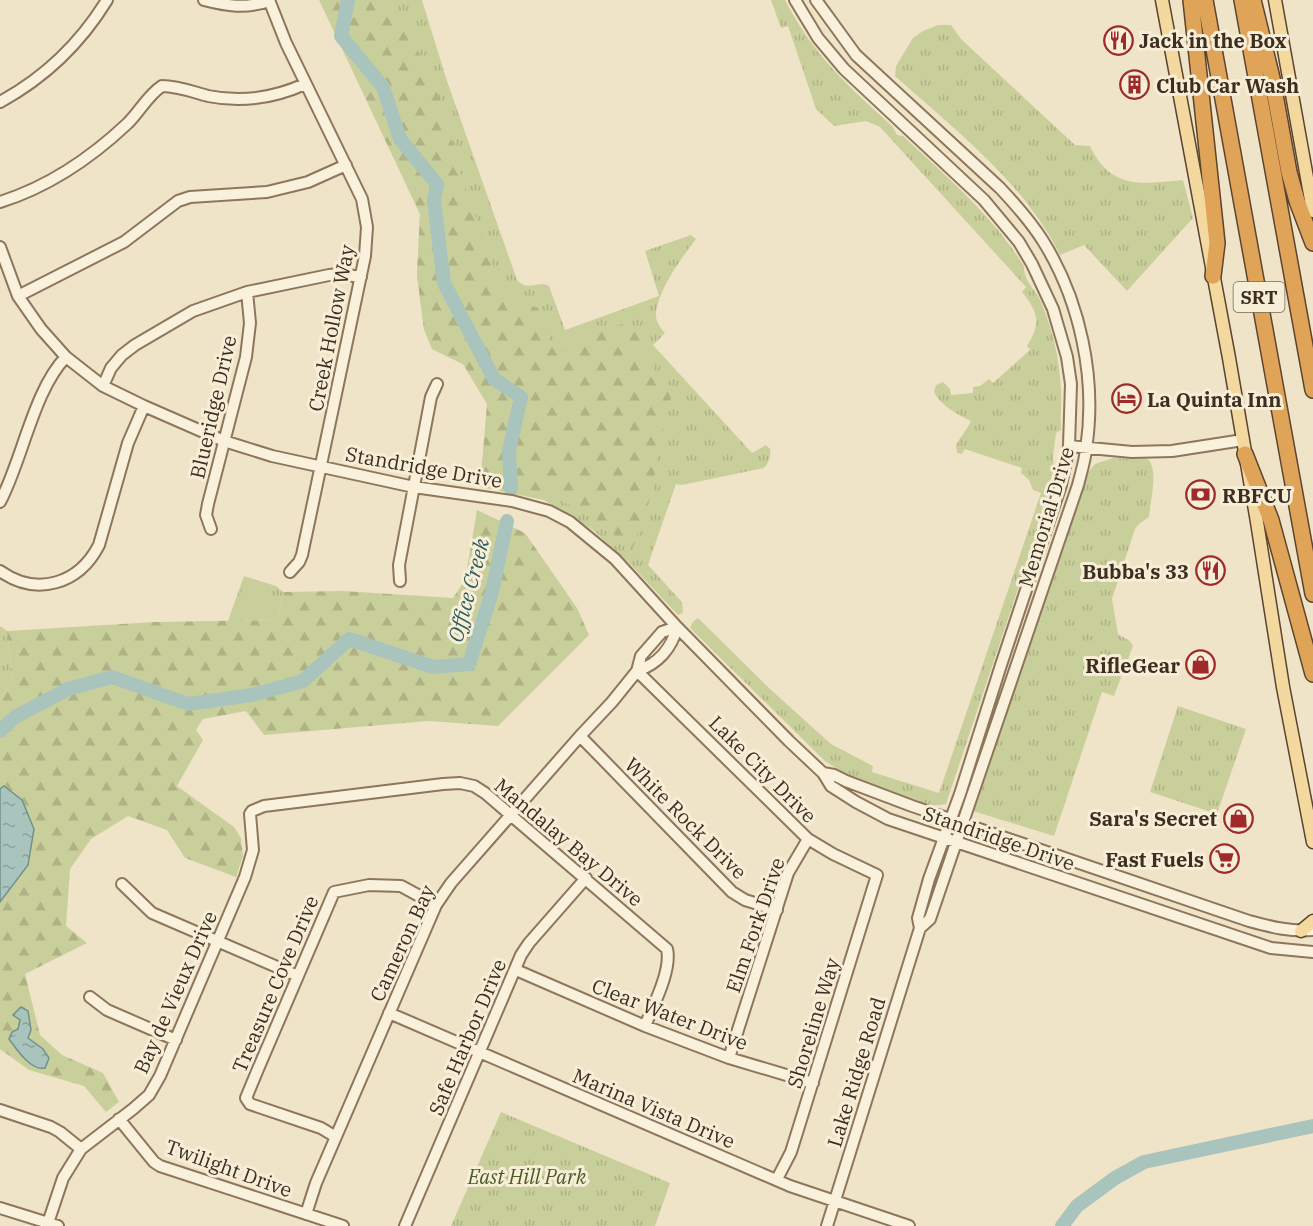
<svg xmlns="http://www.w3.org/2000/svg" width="1313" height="1226" viewBox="0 0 1313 1226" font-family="'IBM Plex Serif',serif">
<defs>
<pattern id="grass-tufts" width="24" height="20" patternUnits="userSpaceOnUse" patternTransform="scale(1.5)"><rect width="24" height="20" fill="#c9cf9b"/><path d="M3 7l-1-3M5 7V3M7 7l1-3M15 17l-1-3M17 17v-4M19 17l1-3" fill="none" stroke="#aeb285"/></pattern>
<pattern id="forest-firs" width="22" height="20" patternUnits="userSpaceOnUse" patternTransform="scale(1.5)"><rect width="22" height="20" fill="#c9cf9b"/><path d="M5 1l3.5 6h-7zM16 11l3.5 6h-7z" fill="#aeb285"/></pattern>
<pattern id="water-ripples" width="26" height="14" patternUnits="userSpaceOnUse" patternTransform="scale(1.5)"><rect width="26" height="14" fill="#a9c4bc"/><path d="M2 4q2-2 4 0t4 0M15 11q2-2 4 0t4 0" fill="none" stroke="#8ba098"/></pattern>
</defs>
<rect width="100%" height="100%" fill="#f0e4c8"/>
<path fill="url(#grass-tufts)" d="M319,0H422L446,78L517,280C530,293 537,279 549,286L565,330L659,296L645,251L691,235L696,239C682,257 655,294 656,317C657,324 661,328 665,333L653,345L752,453L766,445L770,449C771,456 769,463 764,468L682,485L676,484L648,565L682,602L683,613L678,615L629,563L593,530L544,500L480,487L488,404L463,364L432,349L424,329L417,275L420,214Z
M771,0H785C813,55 848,86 892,126L897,135L903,136C947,177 992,215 1024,266C1023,281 1037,291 1042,304C1053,331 1060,361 1061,391C1062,402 1060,413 1061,424V430L1056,433L1053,456L1054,469L1046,494L1047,502L946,804L931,806L869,785L847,775L825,761L690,628L693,622L698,618L770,689L831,744L873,766L872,772L939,793L1041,493L1033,490L1029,480L1021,473L1022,468L965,449L962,454L957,453L956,445C961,436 966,431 971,421C958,415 938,404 934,391L936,385L943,382L950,389L951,395L973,393V387L980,386L989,379L993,383L1030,350L1027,346C1042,322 1038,313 1022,292L1026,287L880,127L866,121L834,126L816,109L788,26L781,28Z
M938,25H951L961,39L1075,145L1090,146C1111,190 1141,184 1183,180L1193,218L1127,291L1084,245L1060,255C1024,182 955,130 895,76L896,66L913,38L923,31Z
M1113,458L1148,459C1159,470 1150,503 1149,517L1139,524L1135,529L1112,599L1118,634L1130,641L1133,646L1114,696L1102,692L1054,836L973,811L1083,479L1095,464Z
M244,576L276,586L283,592L278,620L228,621Z
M0,626L7,631L13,681L0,700Z
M1178,706L1246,729L1217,814L1150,792Z
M501,1112L670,1183L655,1226H451Z"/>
<path fill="url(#forest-firs)" d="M320,0H395L442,104L461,175L503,296L538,308L551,342L565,351L578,335L627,323L642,339L646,359L672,393L656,462L653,490L632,550L590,514L538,491L480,487L487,404L463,364L432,349L424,329L417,275L420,214Z
M477,510L525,533L577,608L589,635L498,726L429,721L264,735L246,711L203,719L196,730L203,740L177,786L234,827L241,838L243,856L236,877L185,858L167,830L128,816L91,839L70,869L66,926L87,943L25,974L40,1035L62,1055L103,1073L119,1102L106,1112L84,1086L29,1070L0,1049V902L28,865L5,786L0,789V700L13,681L7,631L155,622L278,620L283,592L343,591L453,598L465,580Z"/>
<path fill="#c9cf9b" d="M244,585L280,599L272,619L236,605Z"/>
<path fill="url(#water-ripples)" stroke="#6f938a" stroke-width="1.5" d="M4,786L22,800L34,829L28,865L0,902V789Z
M21,1007L28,1011L31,1030L28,1038L43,1049L49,1058L45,1068C31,1071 17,1050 9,1039L12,1032L18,1029L20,1020L13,1015Z"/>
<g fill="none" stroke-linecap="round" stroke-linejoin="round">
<path stroke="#a9c4bc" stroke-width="14" d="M348,0L341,36L383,87L400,139L437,184L434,201L444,283L494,379L521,397L509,451L511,489
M0,731L15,717L68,689L112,677L188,704L252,695L303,681L349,639L433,667L469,664L492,592L507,521
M1062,1226L1077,1206L1115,1178L1144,1162L1313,1126"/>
<defs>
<path id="minor" d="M204,0C227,6 246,9 269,1
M269,0L286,43L362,199L367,227L365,256L302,555L299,562L290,572
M795,0L818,38L844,69L984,200L1019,242L1032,264L1053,309L1067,357L1071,384L1069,446L1061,485L1001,665L960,794L929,879L918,918L920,928
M816,0L856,55L1000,188C1016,205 1031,222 1043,241C1080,300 1097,379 1086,449C1085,461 1081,473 1078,485L930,919L920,928L827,1226
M0,102C46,77 80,44 107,0
M0,202C48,187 92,157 128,123C139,112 149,94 162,86C178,86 193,92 208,96C242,103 274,98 305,84
M0,247L18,296L41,329L66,357L103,386L144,406L224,441L272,456L414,487L512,501L549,511L570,522L615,559L677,627L789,741L823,773L831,786L856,802L888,819L1271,948L1313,952
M18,296L124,242L178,201L190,197L267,192L308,182L346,165
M103,386L111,368L122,355L135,345L193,311L247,292L329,275L339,274L361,277
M1069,446L1132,452L1172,451L1243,440
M0,502C22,461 34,389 66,357
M211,529L206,515L208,504L246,357L250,323L247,292
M0,571C37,597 79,584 99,545L128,443L144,406
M400,581L399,565L431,397L437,384
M637,671L808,839L833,854L877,875L791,1152L777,1179
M637,671C658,664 672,648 677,627
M580,736L732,892L745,900L777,910
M823,773L834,775L846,781L912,806L1249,921C1271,927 1291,932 1313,930
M122,884L152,913L298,976
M516,970L645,1026L729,1058L813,1083
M90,997L107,1010L176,1040
M389,1013L790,1186L909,1226
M729,1058L788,873L808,839
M0,1110L51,1127L60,1132L81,1149
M119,1119L154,1162L160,1166L343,1226
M336,1137L321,1128L250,1104L246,1098L258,1069L334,892L369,885L401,886L436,905
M0,1208L58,1226
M306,1214L316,1183L436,905L451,883L580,736L612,702L637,671L641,656L662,632L677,627
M48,1223L63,1178L81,1149L133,1109L149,1095L160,1076L245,877L253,850L250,814L252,811L264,806L443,784L460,783L474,786L485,793L667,949C672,970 653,1006 645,1026
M405,1226L521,955L529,943L586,878"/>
<path id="major" d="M1162,0L1229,358L1257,522L1283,687L1313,842
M1275,0L1313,211
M1301,931L1313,921"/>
<path id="highway" d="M1191,0L1217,243L1213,276
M1205,0L1313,594
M1242,0L1313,390
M1253,0L1272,78L1289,172L1297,201L1313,243
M1245,454L1271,520L1313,674"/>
</defs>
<use href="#minor" stroke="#8d765c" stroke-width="14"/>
<use href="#major" stroke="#5b4430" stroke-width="15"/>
<use href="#highway" stroke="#5b4430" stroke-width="18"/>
<use href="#minor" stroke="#faf1dc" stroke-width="10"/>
<use href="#major" stroke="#f3d9a0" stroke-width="12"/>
<use href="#highway" stroke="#e0a458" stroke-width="15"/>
</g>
<defs>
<symbol id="restaurant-ring" viewBox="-11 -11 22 22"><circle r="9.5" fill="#f7eed8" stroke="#9e2a2b" stroke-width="1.5"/><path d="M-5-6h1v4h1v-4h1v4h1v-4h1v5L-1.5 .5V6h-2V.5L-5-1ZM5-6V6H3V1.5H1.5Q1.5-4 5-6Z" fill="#9e2a2b"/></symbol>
<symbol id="building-ring" viewBox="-11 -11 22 22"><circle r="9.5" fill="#f7eed8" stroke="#9e2a2b" stroke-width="1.5"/><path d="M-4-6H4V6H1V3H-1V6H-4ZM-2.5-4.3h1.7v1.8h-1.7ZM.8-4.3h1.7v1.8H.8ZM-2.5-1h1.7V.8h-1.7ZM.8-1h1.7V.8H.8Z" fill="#9e2a2b"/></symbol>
<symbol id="hotel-ring" viewBox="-11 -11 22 22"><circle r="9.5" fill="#f7eed8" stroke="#9e2a2b" stroke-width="1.5"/><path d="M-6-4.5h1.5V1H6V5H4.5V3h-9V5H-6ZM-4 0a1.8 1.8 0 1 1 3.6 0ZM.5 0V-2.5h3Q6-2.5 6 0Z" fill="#9e2a2b"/></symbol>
<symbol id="bank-ring" viewBox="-11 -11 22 22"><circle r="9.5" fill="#f7eed8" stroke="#9e2a2b" stroke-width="1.5"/><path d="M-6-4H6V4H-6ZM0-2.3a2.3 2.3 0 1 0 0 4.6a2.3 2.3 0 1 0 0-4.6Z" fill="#9e2a2b"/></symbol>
<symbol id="shop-ring" viewBox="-11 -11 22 22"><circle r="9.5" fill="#f7eed8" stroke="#9e2a2b" stroke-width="1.5"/><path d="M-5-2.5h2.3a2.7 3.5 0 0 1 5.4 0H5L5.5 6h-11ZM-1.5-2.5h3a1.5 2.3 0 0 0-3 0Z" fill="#9e2a2b"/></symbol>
<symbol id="supermarket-ring" viewBox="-11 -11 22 22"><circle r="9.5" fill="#f7eed8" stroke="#9e2a2b" stroke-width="1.5"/><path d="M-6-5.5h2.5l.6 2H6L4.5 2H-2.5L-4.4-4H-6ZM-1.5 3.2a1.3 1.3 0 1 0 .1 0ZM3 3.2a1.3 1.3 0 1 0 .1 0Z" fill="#9e2a2b"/></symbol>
</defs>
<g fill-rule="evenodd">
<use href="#restaurant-ring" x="1102" y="24" width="33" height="33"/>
<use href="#building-ring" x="1118" y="68" width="33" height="33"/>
<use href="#hotel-ring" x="1110" y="382" width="33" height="33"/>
<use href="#bank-ring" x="1184" y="478" width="33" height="33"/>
<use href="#restaurant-ring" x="1194" y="554" width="33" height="33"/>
<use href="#shop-ring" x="1184" y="648" width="33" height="33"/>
<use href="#shop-ring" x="1222" y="802" width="33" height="33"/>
<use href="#supermarket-ring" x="1208" y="842" width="33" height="33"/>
</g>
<g text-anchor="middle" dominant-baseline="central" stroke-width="6" stroke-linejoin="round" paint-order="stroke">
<rect fill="#f7eed8" stroke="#756857" stroke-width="1.5" x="1233.5" y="282" width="51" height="30" rx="4.5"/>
<g font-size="18" font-weight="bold" fill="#3d2e20">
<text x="1259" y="297">SRT</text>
</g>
<g font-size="20" font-weight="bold" fill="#3d2e20" stroke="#f7eed8" text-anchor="start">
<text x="1139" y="40">Jack in the Box</text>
<text x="1156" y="85">Club Car Wash</text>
<text x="1147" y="399">La Quinta Inn</text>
<text x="1222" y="495">RBFCU</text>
<text x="1189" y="571" text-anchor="end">Bubba's 33</text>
<text x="1180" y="665" text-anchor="end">RifleGear</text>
<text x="1217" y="818" text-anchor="end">Sara's Secret</text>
<text x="1204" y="859" text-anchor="end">Fast Fuels</text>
</g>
<g font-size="20" fill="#3d2e20" stroke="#f7eed8">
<text transform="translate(331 328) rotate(-79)">Creek Hollow Way</text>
<text transform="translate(213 407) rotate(-77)">Blueridge Drive</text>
<text transform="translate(424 467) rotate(10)">Standridge Drive</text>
<text transform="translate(1046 517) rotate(-73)">Memorial Drive</text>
<text transform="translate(763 769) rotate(45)">Lake City Drive</text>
<text transform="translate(686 818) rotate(45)">White Rock Drive</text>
<text transform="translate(999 838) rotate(19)">Standridge Drive</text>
<text transform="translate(569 842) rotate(40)">Mandalay Bay Drive</text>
<text transform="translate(755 925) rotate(-71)">Elm Fork Drive</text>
<text transform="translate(402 943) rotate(-65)">Cameron Bay</text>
<text transform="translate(275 984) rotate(-67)">Treasure Cove Drive</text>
<text transform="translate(175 992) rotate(-66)">Bay de Vieux Drive</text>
<text transform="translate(670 1014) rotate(21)">Clear Water Drive</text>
<text transform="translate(813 1023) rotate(-73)">Shoreline Way</text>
<text transform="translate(467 1037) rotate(-67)">Safe Harbor Drive</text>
<text transform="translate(856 1072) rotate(-73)">Lake Ridge Road</text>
<text transform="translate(654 1108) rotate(23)">Marina Vista Drive</text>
<text transform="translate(229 1168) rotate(20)">Twilight Drive</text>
</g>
<g font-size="20" font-style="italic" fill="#4d5a26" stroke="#f7eed8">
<text x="527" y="1176">East Hill Park</text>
</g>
<g font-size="21" font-style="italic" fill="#2f5d5a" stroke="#f7eed8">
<text transform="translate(468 590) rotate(-75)">Office Creek</text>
</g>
</g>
</svg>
